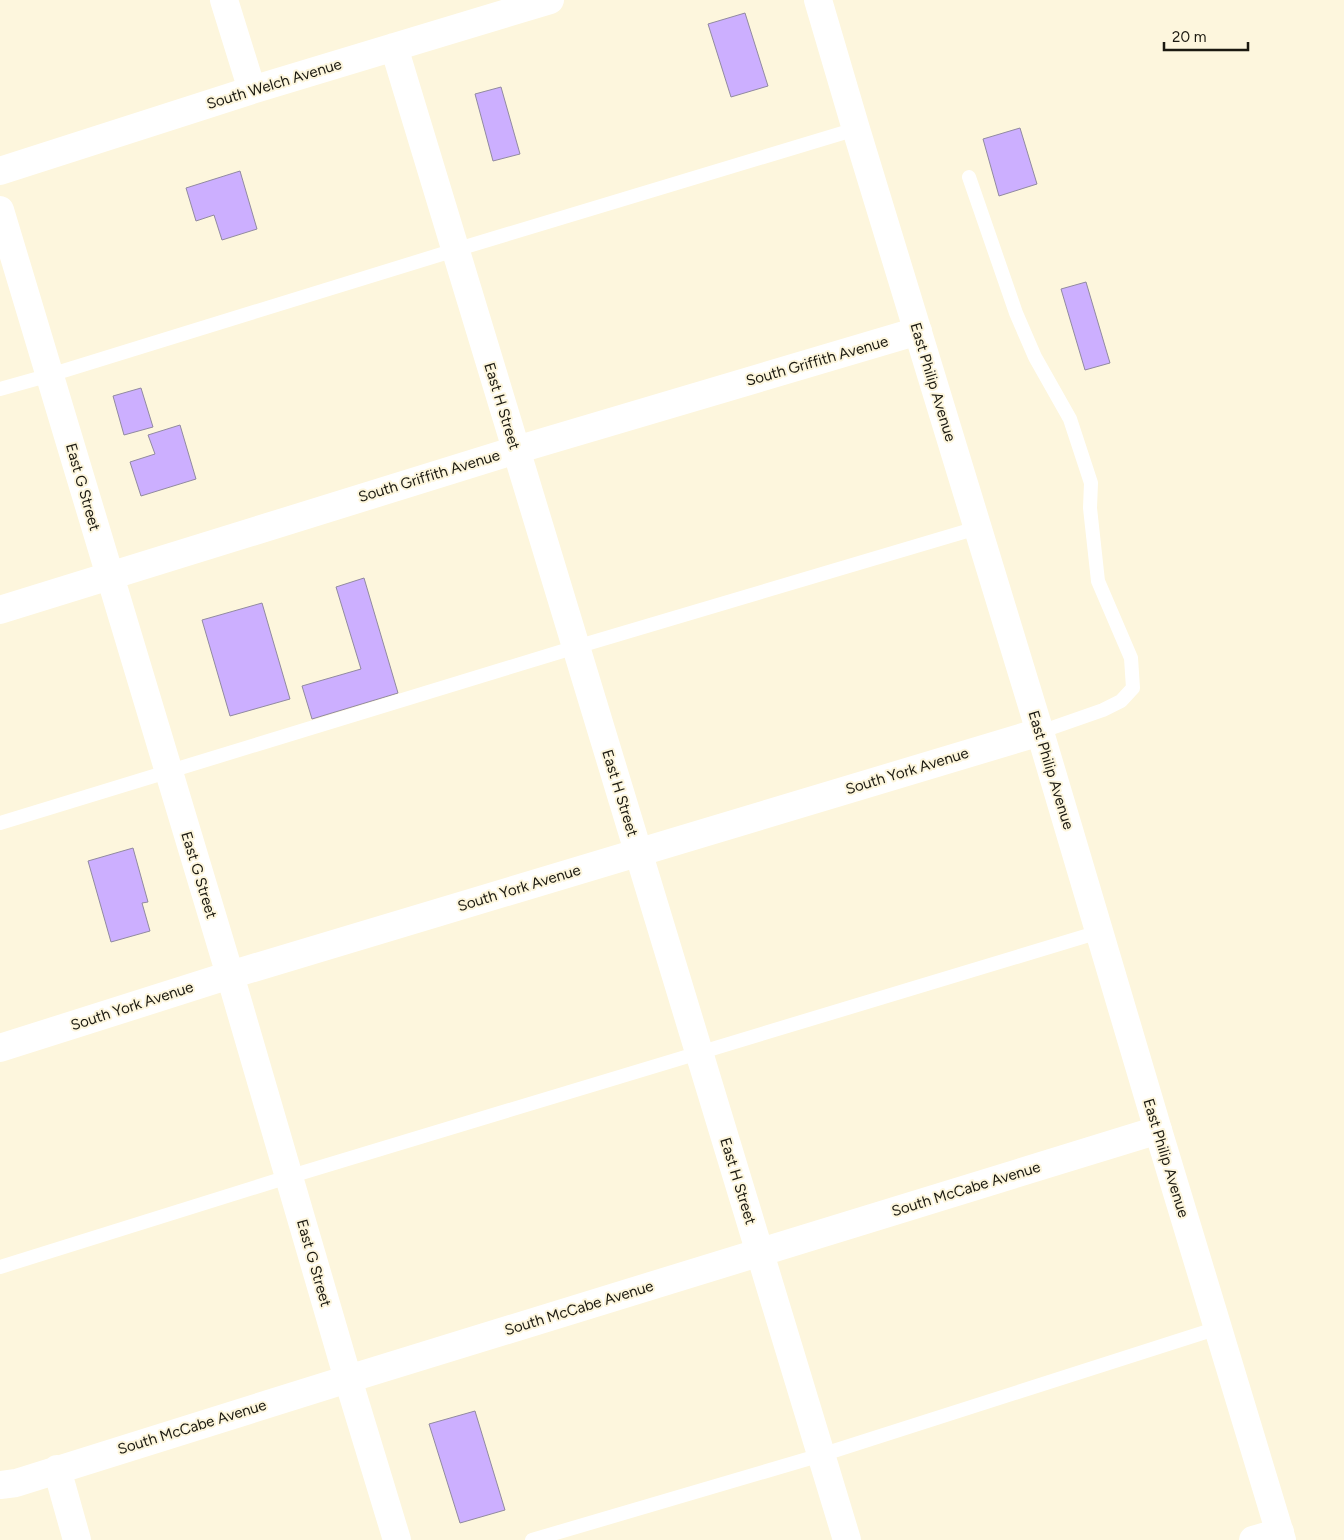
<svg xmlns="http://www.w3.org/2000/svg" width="1344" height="1540" viewBox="0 0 1344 1540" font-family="Figtree,sans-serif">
<rect width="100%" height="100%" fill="#fdf6dd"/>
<path fill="#ccafff" stroke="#918aa0" d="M745,13L768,86L731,97L708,24Z
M501,87L520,154L493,161L475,94Z
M1020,128L1037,184L999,196L983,139Z
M240,171L257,229L222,240L214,215L196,221L186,188Z
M1086,282L1110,363L1085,370L1061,289Z
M141,388L153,427L124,435L113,396Z
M180,425L196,479L141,496L130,462L155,454L148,435Z
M364,578L398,693L312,719L302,686L361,669L336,587Z
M262,603L290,699L230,716L202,620Z
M133,848L148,902L142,903L150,931L111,942L88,861Z
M475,1411L505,1510L460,1523L429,1424Z"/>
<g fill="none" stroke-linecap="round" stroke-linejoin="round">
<path stroke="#fff" stroke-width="14" d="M969,177L1016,313L1035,357L1070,419L1091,483L1090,508L1098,581L1131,658L1133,688L1121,701L1103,710L1040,732
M0,389L50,375L455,250L856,129
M0,823L576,647L977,528
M0,1267L288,1177L1099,932
M532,1540L821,1455L1218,1328"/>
<path stroke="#fff" stroke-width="28" d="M224,0L252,90
M394,47L847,1540
M0,171L252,90L550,0
M0,210L230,975L348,1379L397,1540
M0,610L516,450L918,331
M0,1048L230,975L1040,732
M57,1469L77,1540
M0,1485L16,1483L348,1379L1158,1130
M1253,1540L1280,1532"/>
<path stroke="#fff" stroke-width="28" d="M818,0L856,129L1040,732L1158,1130L1282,1540"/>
</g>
<g text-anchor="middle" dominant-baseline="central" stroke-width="4" stroke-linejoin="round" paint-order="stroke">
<g font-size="15" fill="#1b1910" stroke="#fdf6dd">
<text transform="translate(274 84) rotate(-17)">South Welch Avenue</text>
<text transform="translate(817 361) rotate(-16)">South Griffith Avenue</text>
<text transform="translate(933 382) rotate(73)">East Philip Avenue</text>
<text transform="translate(502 406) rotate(73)">East H Street</text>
<text transform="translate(429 476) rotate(-17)">South Griffith Avenue</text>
<text transform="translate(83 487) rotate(74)">East G Street</text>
<text transform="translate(1051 770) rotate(73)">East Philip Avenue</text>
<text transform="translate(907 771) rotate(-17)">South York Avenue</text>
<text transform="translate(620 793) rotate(73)">East H Street</text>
<text transform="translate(199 875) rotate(73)">East G Street</text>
<text transform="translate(519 888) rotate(-17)">South York Avenue</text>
<text transform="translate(132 1006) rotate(-18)">South York Avenue</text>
<text transform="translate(1166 1158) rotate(73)">East Philip Avenue</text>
<text transform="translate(738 1181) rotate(73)">East H Street</text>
<text transform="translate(966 1189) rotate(-17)">South McCabe Avenue</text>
<text transform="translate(314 1263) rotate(74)">East G Street</text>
<text transform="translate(579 1308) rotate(-17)">South McCabe Avenue</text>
<text transform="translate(192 1427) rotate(-17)">South McCabe Avenue</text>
</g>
</g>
<path d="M1164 42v8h84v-8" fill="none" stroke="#1b1910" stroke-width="2.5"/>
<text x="1172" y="42" font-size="15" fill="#1b1910" stroke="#fdf6dd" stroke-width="4" paint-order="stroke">20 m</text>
</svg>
